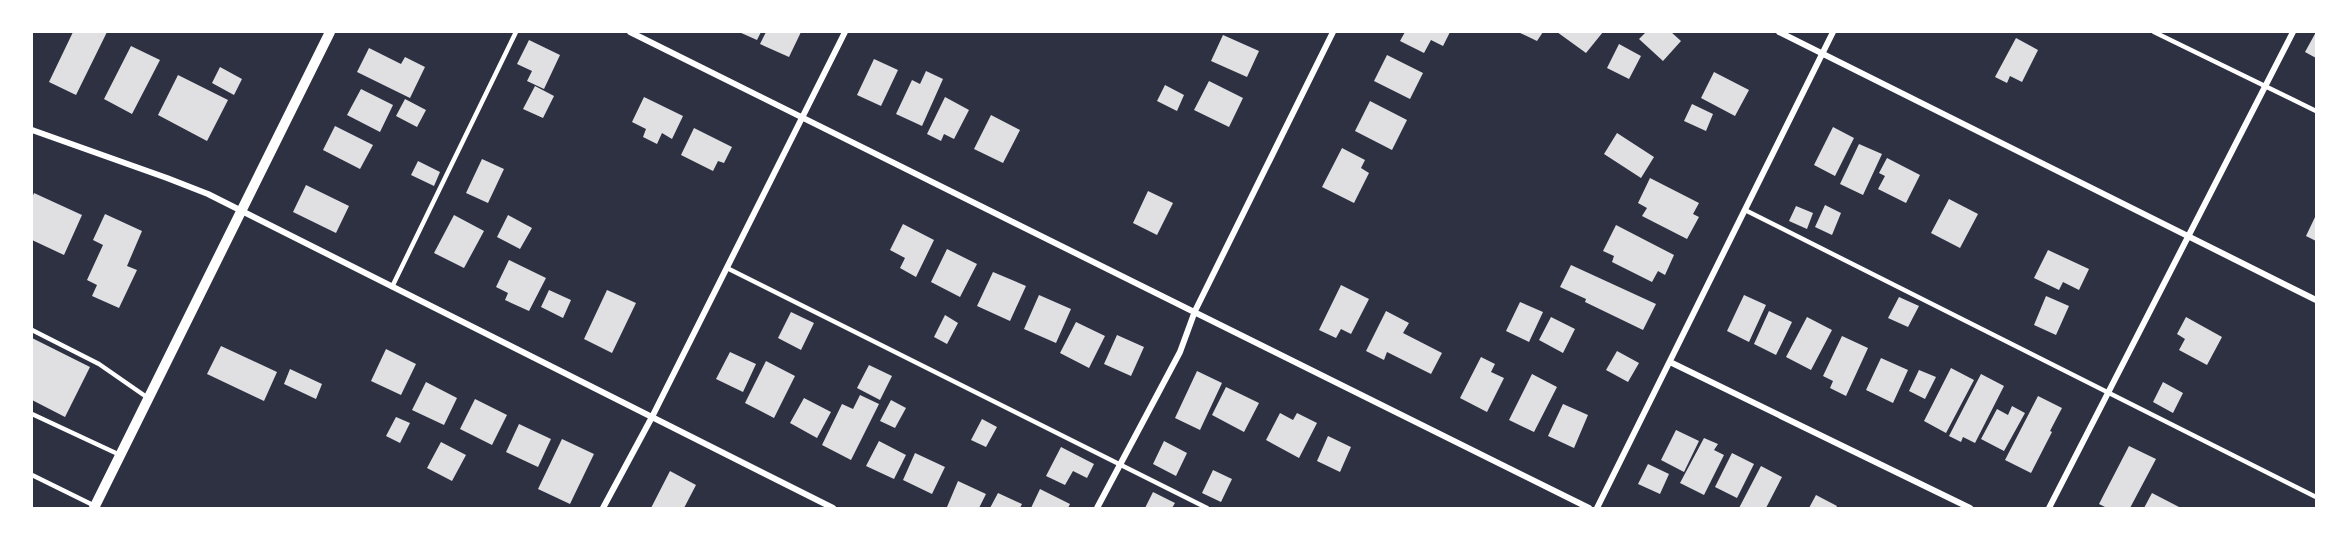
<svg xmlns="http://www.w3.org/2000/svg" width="2348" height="540" viewBox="0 0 2348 540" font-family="'Noto Sans',sans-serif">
<rect width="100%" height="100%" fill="#2d3142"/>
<path fill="#e0e0e3" d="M73,32H107L76,95L49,82Z
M739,32H761L757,40Z
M766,32H801L789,57L760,44Z
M1405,32H1450L1443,46L1431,40L1424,53L1400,41Z
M1518,32H1543L1537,41Z
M1557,32H1603L1586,53Z
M1646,32H1671L1681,41L1663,61L1639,39Z
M2316,32V58L2305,52Z
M1223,35L1259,51L1247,77L1211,61Z
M2016,38L2038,50L2022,82L2010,76L2007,83L1995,77Z
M529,40L560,55L544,89L527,81L532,71L517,64Z
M1619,44L1641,56L1629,79L1607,68Z
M131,46L160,60L132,114L104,99Z
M369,48L401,64L405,57L425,67L410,98L357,72Z
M1387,55L1423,73L1410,99L1374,81Z
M874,59L898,70L881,106L857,95Z
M220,67L242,79L234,95L212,83Z
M926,71L943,79L922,126L896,114L912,80L920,84Z
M1714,72L1749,90L1735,116L1701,98Z
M178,75L228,100L207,141L158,115Z
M1209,81L1243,98L1229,127L1194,110Z
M1165,85L1184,95L1177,111L1157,101Z
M535,86L554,96L543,118L523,109Z
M361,89L393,105L380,132L347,115Z
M644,97L683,116L672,139L662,133L657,144L643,137L646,129L632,122Z
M945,97L969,110L954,139L944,134L941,141L927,134Z
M405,99L426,110L417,127L396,116Z
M1370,101L1407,120L1392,150L1355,131Z
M1692,104L1713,114L1706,131L1684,121Z
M991,115L1020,130L1003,163L974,149Z
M335,126L373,145L360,169L323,150Z
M1833,127L1854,138L1835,176L1814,165Z
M694,128L732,147L724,163L718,161L713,171L681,155Z
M1617,133L1654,157L1641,178L1604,154Z
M1859,144L1882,154L1863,195L1840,184Z
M1342,148L1365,160L1361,168L1369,173L1354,203L1322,187Z
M1887,158L1920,175L1906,203L1878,189L1885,176L1879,173Z
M482,159L504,169L488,203L466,193Z
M418,161L440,172L434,186L411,175Z
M1650,178L1699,203L1693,214L1699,217L1687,239L1642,216L1647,208L1638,203Z
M306,185L349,206L336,233L293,212Z
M1148,191L1173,203L1157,235L1133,223Z
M34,193L82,215L64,255L32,240V198Z
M1949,199L1978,214L1960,248L1931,233Z
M1825,205L1841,213L1832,235L1815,227Z
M1796,206L1813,213L1807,229L1789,221Z
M105,214L142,231L127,266L137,270L119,308L92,296L97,285L87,280L103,245L93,240Z
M454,215L484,231L464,268L434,253Z
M508,215L532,228L520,249L497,237Z
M2316,215V241L2306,236Z
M903,224L934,240L916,277L900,268L905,258L890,250Z
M1616,225L1674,255L1665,275L1658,271L1652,282L1612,262L1614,256L1603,251Z
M947,249L977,264L960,297L931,282Z
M2048,250L2089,269L2079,290L2063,282L2059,290L2034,278Z
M509,260L546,278L529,311L505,300L508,293L496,287Z
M1571,265L1656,304L1643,330L1585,302L1586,299L1560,287Z
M993,272L1026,286L1010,321L977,306Z
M1341,285L1369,299L1351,334L1341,329L1336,338L1319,330Z
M549,290L571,300L563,318L541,307Z
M607,290L636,303L612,353L584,339Z
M1039,295L1071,309L1056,343L1024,329Z
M1744,295L1766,305L1749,342L1727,331Z
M2046,296L2069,306L2056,335L2034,325Z
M1899,297L1919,306L1908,327L1888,318Z
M1520,302L1543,312L1529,342L1506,331Z
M1386,311L1409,323L1403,333L1442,353L1431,374L1387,352L1384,360L1366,351Z
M1769,311L1792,322L1776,355L1754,344Z
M791,312L814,323L801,350L778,338Z
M945,315L958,323L947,344L934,337Z
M1551,317L1575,329L1563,353L1539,340Z
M1807,317L1832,330L1811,370L1786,357Z
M2186,317L2222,337L2207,365L2179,350L2185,339L2177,334Z
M1076,322L1105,336L1089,368L1060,353Z
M1117,335L1144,347L1131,376L1104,364Z
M1842,336L1868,348L1846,396L1830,388L1833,381L1823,376Z
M32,338L90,367L65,417L32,400Z
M221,346L277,372L264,401L207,374Z
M386,349L416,364L401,395L371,381Z
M1617,351L1639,363L1628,382L1606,370Z
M730,352L756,364L743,392L716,379Z
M1481,357L1495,364L1491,372L1504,378L1487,412L1460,398Z
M1881,358L1908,370L1893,403L1866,390Z
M766,361L795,376L774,418L745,403Z
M869,365L892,376L880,400L857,388Z
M1951,368L1974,380L1946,433L1924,421Z
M290,369L322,384L316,399L284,384Z
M1919,370L1936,377L1925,399L1909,391Z
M1197,371L1222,383L1200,430L1175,418Z
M1532,374L1557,387L1534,432L1509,420Z
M1981,374L2004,386L1975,443L1963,437L1961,442L1949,436Z
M426,382L457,398L444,425L412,410Z
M2163,382L2183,393L2173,413L2153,402Z
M1226,387L1259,403L1244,432L1212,415Z
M860,395L879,404L851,460L822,445L842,404L853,409Z
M2038,396L2062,408L2050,431L2052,432L2031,473L2005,460Z
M804,398L831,412L817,438L790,423Z
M475,399L507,415L492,445L460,429Z
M891,400L906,408L895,428L880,421Z
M1563,404L1588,415L1574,448L1548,436Z
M2012,406L2025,413L2004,451L1981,439L1997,409L2008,415Z
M1280,413L1293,420L1297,413L1317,423L1299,458L1266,440Z
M396,417L410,423L400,443L386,436Z
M982,419L997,427L986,447L971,440Z
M519,424L551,439L538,467L506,452Z
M1676,430L1699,441L1684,472L1661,460Z
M1328,436L1351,447L1340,472L1317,461Z
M1704,438L1718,444L1714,450L1724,455L1704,495L1680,483Z
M562,439L594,454L570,504L538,489Z
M879,441L906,455L894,479L866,466Z
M1164,441L1187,453L1176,476L1153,464Z
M441,442L466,455L452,481L427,468Z
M2129,446L2156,459L2130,508H2107L2099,504Z
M1061,447L1094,464L1087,478L1073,471L1065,485L1046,476Z
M915,453L945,467L932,494L903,480Z
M1732,453L1754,464L1737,498L1715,487Z
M1648,464L1669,474L1660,494L1638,484Z
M1761,466L1782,477L1766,508H1739Z
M1213,470L1232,479L1221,502L1202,493Z
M670,471L696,485L684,508H651Z
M958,481L986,494L979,508H951L947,507Z
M1040,489L1070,504L1068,508H1031Z
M1153,492L1175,503L1172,508H1145Z
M998,493L1022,504L1020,508H990Z
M2152,493L2181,508H2144Z
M1816,495L1837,506L1836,508H1809Z"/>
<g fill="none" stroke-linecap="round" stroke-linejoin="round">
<path stroke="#fff" stroke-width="4.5" d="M2154,32L2316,111
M1745,210L2316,497
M727,268L1207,508
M392,287L516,32
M32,330L99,364L148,398
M32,414L120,455
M32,475L95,506"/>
<path stroke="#fff" stroke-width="6" d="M630,32L1589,508
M1779,32L2316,300
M32,130L167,178L208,194L833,508
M1670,362L1970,508
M603,508L652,417L845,32
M1097,508L1180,352L1195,311L1333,32
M1597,508L1833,32
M2049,508L2293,32"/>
<path stroke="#fff" stroke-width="10" d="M94,508L330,32"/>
</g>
<rect width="2348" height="540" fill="none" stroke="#ffffff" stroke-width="66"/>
</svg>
